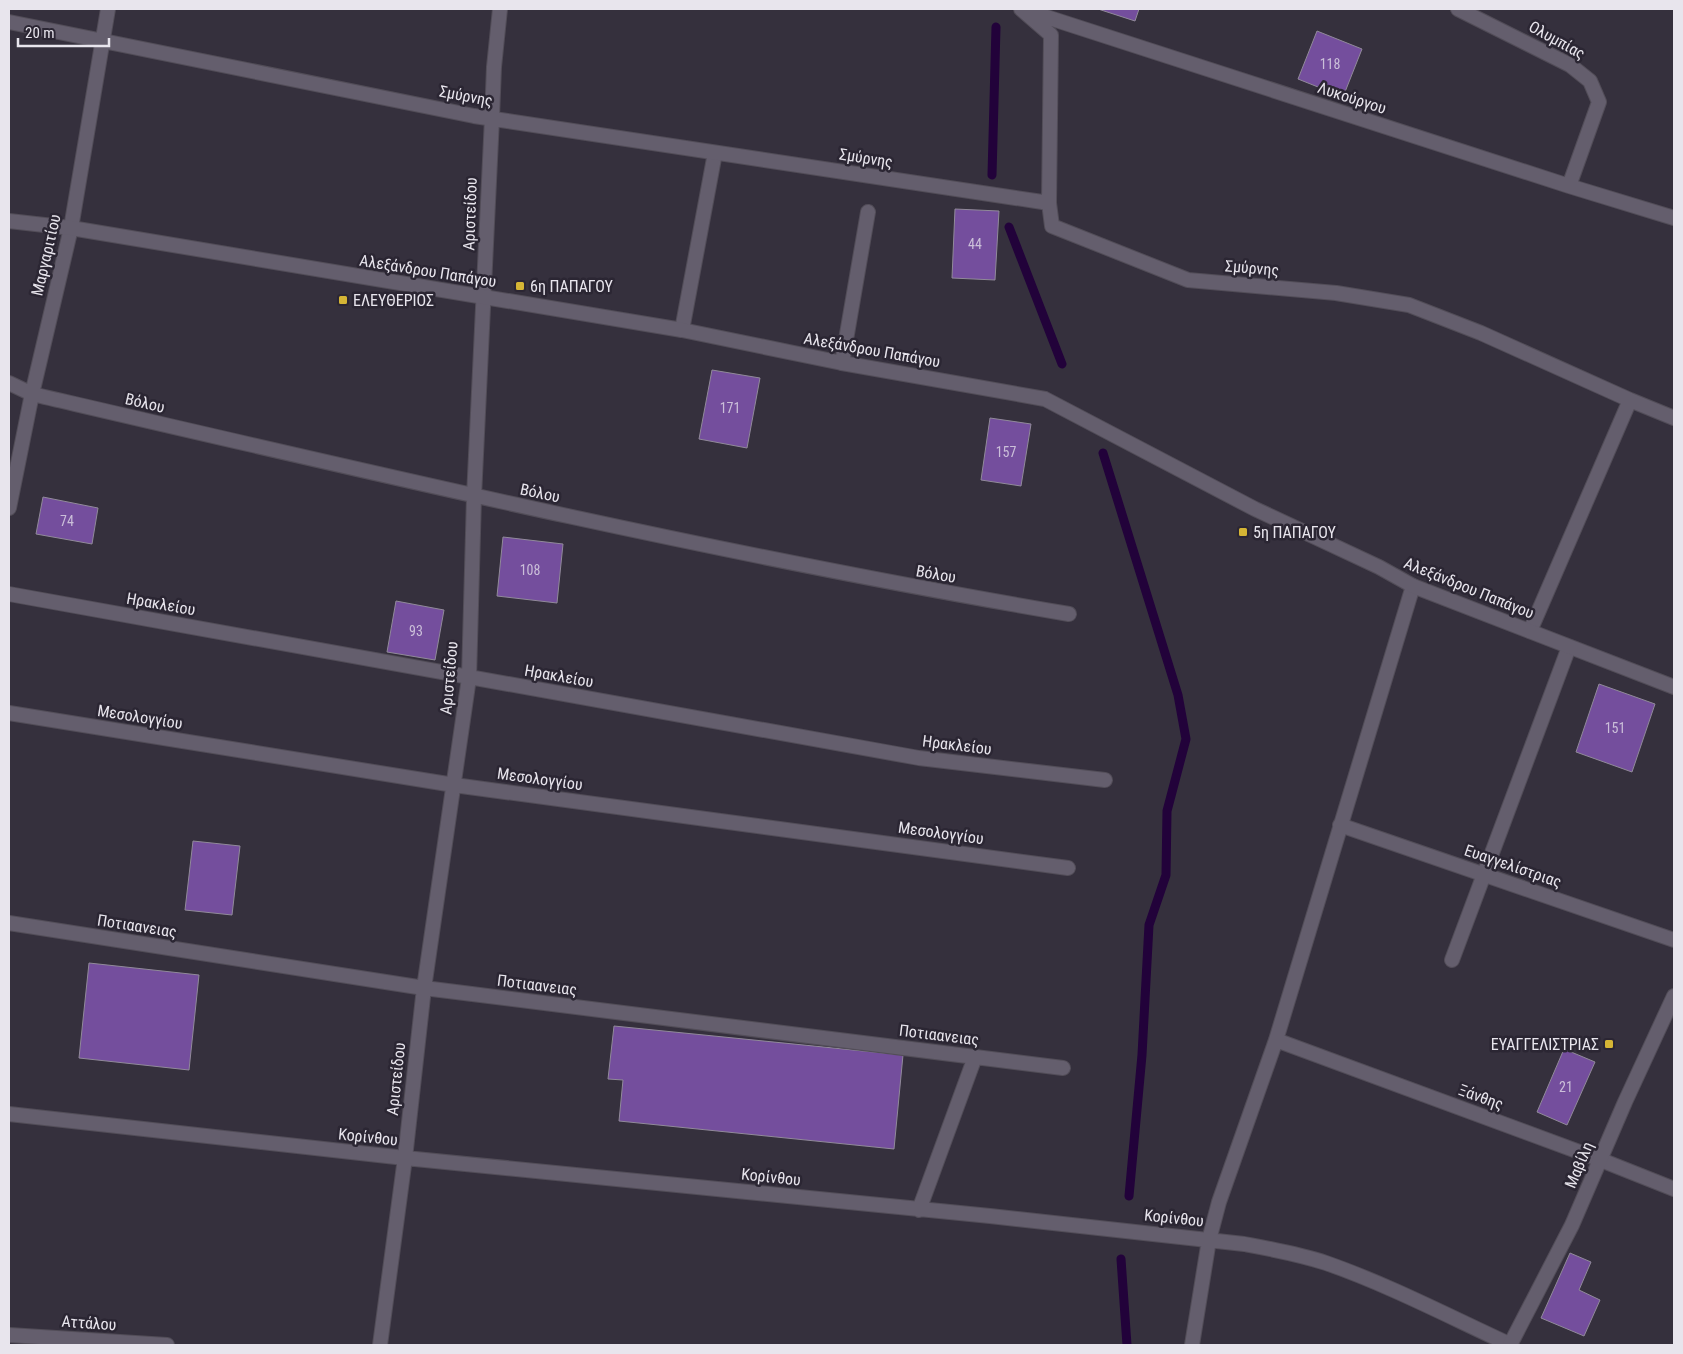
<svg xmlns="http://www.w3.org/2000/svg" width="1683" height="1354" viewBox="0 0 1683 1354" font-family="'Roboto Condensed',sans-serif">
<rect width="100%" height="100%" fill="#35303d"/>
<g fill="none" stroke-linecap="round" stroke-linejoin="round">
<path stroke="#22023a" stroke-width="9" d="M992,175L996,27
M1009,227L1062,364
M1103,453L1178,695L1186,739L1167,811L1166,875L1149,925L1142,1055L1129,1196
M1121,1259L1127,1345"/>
</g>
<path fill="#744e9d" stroke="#918a9a" d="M1098,9H1139L1135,21Z
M1317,31L1362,49L1343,97L1298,79Z
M955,209L999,211L995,280L952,278Z
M712,370L760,378L747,448L699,439Z
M990,418L1031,424L1021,486L981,480Z
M43,497L98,508L92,544L36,534Z
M503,537L563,544L557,603L497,596Z
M396,601L444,610L435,660L387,652Z
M1599,684L1655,704L1632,772L1576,752Z
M193,841L240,846L232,915L185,910Z
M89,963L199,975L189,1070L79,1058Z
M614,1026L903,1055L894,1149L619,1121L623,1080L608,1079Z
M1564,1049L1595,1062L1567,1125L1537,1112Z
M1570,1253L1591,1262L1579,1290L1600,1300L1584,1336L1541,1318Z"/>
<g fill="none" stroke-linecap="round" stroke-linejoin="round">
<defs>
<path id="service" d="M682,330L715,153"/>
<path id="minor" d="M1021,9L1051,35L1049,203L1052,226L1188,280L1336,293L1409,305L1481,333L1630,400L1674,418
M1458,9L1570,65L1590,81L1599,102L1569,186
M1028,11L1569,186L1674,218
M9,22L474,116L1049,203
M842,363L868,212
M9,383L32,394C376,474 720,555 1069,614
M9,508L32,394L71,228L108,9
M9,594L919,758L1105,780
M1530,631L1630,400
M9,713L454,785L1068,868
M1340,825L1674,940
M9,923L424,988L1063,1068
M1452,960L1569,647
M1276,1040L1601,1160L1674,1189
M9,1114L405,1158L990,1216L1244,1244C1271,1249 1299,1254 1326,1263C1389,1285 1450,1317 1511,1345
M919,1210L975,1057
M9,1335L167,1345
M380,1345L405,1158L424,988L469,678L474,497L492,118L494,67L500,9
M1192,1345L1209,1240L1219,1202L1276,1040L1413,586"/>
<path id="tertiary" d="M9,221L71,228L682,330L842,363L1045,399L1255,509L1379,567L1413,586L1674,687
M1510,1345L1572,1225L1625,1102L1674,996"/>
</defs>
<use href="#service" stroke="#524d58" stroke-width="16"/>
<use href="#minor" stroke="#524d58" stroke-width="16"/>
<use href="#tertiary" stroke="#524d58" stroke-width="16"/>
<use href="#service" stroke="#645e6d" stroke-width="14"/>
<use href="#minor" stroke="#645e6d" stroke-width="14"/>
<use href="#tertiary" stroke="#645e6d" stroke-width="14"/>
</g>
<g fill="#d5b535" stroke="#2b2633" stroke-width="2">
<rect x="515" y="281" width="10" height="10" rx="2.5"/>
<rect x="338" y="295" width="10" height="10" rx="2.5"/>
<rect x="1238" y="527" width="10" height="10" rx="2.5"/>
<rect x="1604" y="1039" width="10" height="10" rx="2.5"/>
</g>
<g text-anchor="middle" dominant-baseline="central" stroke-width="5" stroke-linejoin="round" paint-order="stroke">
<g font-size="14" fill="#cbbfd9">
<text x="1330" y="64">118</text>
<text x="975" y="244">44</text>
<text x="730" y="408">171</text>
<text x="1006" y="452">157</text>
<text x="67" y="521">74</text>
<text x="530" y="570">108</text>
<text x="416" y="631">93</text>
<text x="1615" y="728">151</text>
<text x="1566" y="1087">21</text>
</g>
<g font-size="16" fill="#e8e5ed" stroke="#2b2633">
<text transform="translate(1557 40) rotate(29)">Ολυμπίας</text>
<text transform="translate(466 96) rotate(11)">Σμύρνης</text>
<text transform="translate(1352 98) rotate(18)">Λυκούργου</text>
<text transform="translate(866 158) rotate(9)">Σμύρνης</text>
<text transform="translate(470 214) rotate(-88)">Αριστείδου</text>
<text transform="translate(46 255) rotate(-77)">Μαργαριτίου</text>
<text transform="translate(1252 268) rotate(5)">Σμύρνης</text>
<text transform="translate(428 271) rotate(9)">Αλεξάνδρου Παπάγου</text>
<text transform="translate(872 350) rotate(10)">Αλεξάνδρου Παπάγου</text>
<text transform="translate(145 403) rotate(13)">Βόλου</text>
<text transform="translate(540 493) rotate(12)">Βόλου</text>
<text transform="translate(936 574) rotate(10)">Βόλου</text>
<text transform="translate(1469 588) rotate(22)">Αλεξάνδρου Παπάγου</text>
<text transform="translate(161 604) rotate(10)">Ηρακλείου</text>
<text transform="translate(559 676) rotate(10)">Ηρακλείου</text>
<text transform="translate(449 678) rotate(-85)">Αριστείδου</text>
<text transform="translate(140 717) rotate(9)">Μεσολογγίου</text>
<text transform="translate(957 745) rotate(7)">Ηρακλείου</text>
<text transform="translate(540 779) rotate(8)">Μεσολογγίου</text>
<text transform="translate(941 833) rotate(8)">Μεσολογγίου</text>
<text transform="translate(1513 866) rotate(19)">Ευαγγελίστριας</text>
<text transform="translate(137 926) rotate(9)">Ποτιαανειας</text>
<text transform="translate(537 985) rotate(7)">Ποτιαανειας</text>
<text transform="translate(939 1035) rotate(7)">Ποτιαανειας</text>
<text transform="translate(396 1079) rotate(-84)">Αριστείδου</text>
<text transform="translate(1481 1097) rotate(20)">Ξάνθης</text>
<text transform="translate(368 1137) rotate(6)">Κορίνθου</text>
<text transform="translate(1579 1165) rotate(-67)">Μαβίλη</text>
<text transform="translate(771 1177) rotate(6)">Κορίνθου</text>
<text transform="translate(1174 1218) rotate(6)">Κορίνθου</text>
<text transform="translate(89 1323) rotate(4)">Αττάλου</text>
</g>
<g font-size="16" fill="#e8e5ed" stroke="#2b2633" text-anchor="start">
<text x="530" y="286">6η ΠΑΠΑΓΟΥ</text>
<text x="353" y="300">ΕΛΕΥΘΕΡΙΟΣ</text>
<text x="1253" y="532">5η ΠΑΠΑΓΟΥ</text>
<text x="1599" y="1044" text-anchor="end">ΕΥΑΓΓΕΛΙΣΤΡΙΑΣ</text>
</g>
</g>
<rect width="1683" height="1354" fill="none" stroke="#e8e5ed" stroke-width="20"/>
<path d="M18 38v8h91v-8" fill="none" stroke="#e8e5ed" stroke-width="2.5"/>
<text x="25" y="38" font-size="15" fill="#e8e5ed" stroke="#2b2633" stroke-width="4" paint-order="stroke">20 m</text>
</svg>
